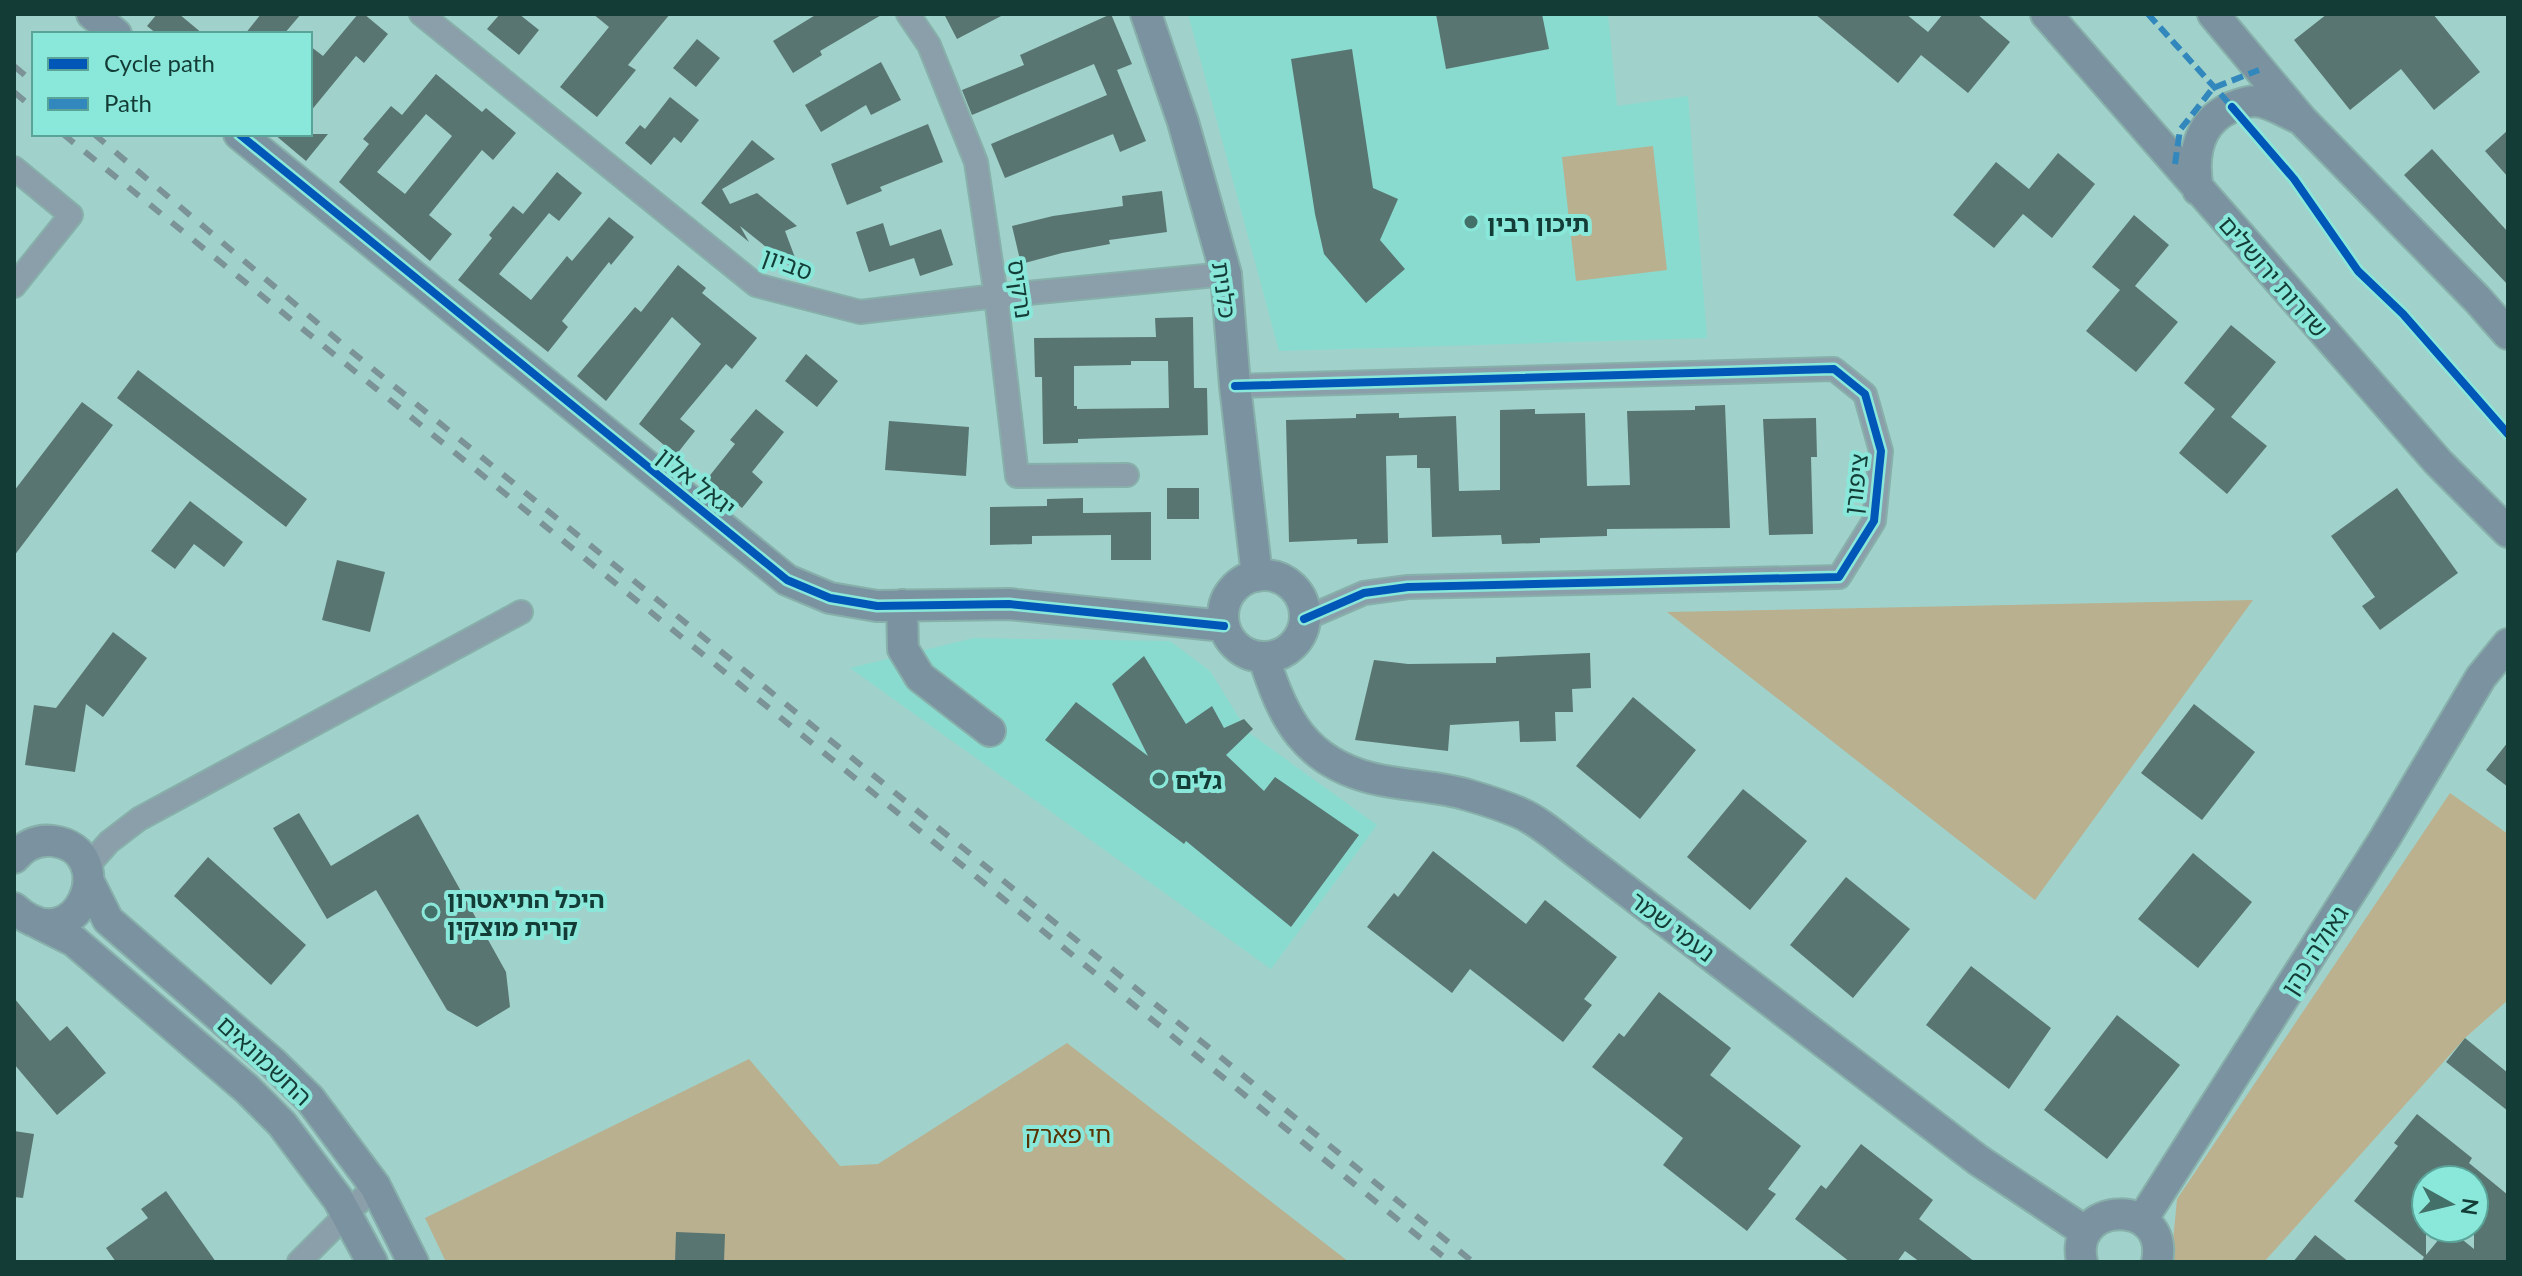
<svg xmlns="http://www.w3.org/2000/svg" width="2522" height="1276" viewBox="0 0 2522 1276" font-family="Lato,'Noto Sans Hebrew',sans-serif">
<rect width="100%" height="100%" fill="#a0d2cb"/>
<path fill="#89dbcf" d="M1188,14H1608L1617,106L1688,96L1707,338L1279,351Z
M974,638L1170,641L1210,671L1248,732L1377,825L1271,969L850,668Z"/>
<path fill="#b9b08f" d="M1653,146L1667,270L1576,281L1562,157Z
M2253,600L2035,900L1667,612Z
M1067,1043L1349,1262H446L425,1218L749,1059L840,1166L878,1164Z"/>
<path fill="#bcb18e" d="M2450,793L2508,834V1000L2465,1038L2264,1262H2171L2177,1199Z"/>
<path fill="#597571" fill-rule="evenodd" d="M157,14H179L203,34H157L147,26Z
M261,14H301L284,34H245Z
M358,14H364L388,34L364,63L356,56L310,112V46L323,56Z
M500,14H519L539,30L519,55L487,29Z
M593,14H670L628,65L636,70L597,117L560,87L609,27Z
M817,14H883L820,51L822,55L793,73L773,41Z
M944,14H1005L957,39Z
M1111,14L1132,64L1117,70L1146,141L1120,152L1113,134L1005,178L991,144L1107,95L1094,64L972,115L962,90L1024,65L1020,55Z
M1436,14H1542L1549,49L1446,69Z
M1815,14H1906L1928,32L1943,14H1977L2010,42L1968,93L1921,55L1898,83Z
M2327,14H2433L2480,72L2434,110L2401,69L2350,110L2294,40Z
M697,39L720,58L696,87L673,68Z
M1352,49L1373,188L1398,199L1380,240L1405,269L1366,303L1324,254L1315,214L1291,59Z
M881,62L901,100L871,115L866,105L821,132L805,105Z
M436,74L482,112L486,108L516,133L493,160L482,150L429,215L452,234L430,261L339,182L369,144L363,139L391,106L402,115ZM426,114L452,136L405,194L377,172Z
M670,97L699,120L681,143L674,137L651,165L625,143L640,125L645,129Z
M928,124L943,162L880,187L882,191L847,205L831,164Z
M2508,130V177L2485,151Z
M274,134H328L306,161Z
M752,140L775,159L722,189L730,204L757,193L797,226L785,231L802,276L740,226L749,242L701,203Z
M2432,149L2508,232V285L2404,175Z
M2058,153L2095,184L2052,238L2023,214L1994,248L1953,215L1996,162L2029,189Z
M557,172L582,193L559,221L549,213L499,274L531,300L567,256L572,261L609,217L634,237L611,265L609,262L562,321L568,327L548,352L458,280L492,238L489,235L513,206L523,214Z
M1162,191L1167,232L1109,240L1110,244L1062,253L1021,264L1012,226L1053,216L1123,206L1122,196Z
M2134,215L2169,245L2135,286L2178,322L2136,372L2086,331L2120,290L2092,267Z
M883,223L890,246L941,229L953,265L920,276L914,258L869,272L856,232Z
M678,265L706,288L702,293L757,338L732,369L726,364L680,419L695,431L676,455L639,424L701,344L672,317L606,401L577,376L635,307L641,312Z
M1193,317L1194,388H1207L1208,435L1078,439V443L1043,444L1042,377H1035L1034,338L1156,337L1155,318ZM1131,361H1168L1169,408L1077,409V406H1074V366L1131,365Z
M2231,325L2276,362L2231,417L2267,446L2227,494L2179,453L2215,409L2184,383Z
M806,354L838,381L817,407L785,381Z
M138,370L307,499L286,527L117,398Z
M82,402L113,425L14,556V491Z
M1725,405L1730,528L1607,529V536L1540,538V543L1502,544L1501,535L1432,537L1430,468H1417V455L1386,456L1388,543L1357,544V539L1289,542L1286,420L1356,418V414L1399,413V418L1456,416L1459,491L1500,490V410L1535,409V414L1585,413L1587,486L1630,485L1627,411L1695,410V406Z
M756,409L784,432L752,472L763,482L742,508L707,479L735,444L730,440Z
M1816,418L1817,457H1811L1813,534L1769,535L1763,419Z
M889,421L969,427L966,476L885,470Z
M1167,488H1199V519H1167Z
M2397,488L2458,573L2380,630L2362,606L2375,597L2331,536Z
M1083,498V513L1151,512V560H1111V535L1032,536V544L990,545V507L1047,506V499Z
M190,501L243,542L224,567L194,544L175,569L151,551Z
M337,560L385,572L370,632L322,620Z
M113,632L147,658L103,717L86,704L75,772L25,765L34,705L56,708Z
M1590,653L1591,688L1572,689L1573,712H1555L1556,741L1520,742L1519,721L1450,725L1448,751L1355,740L1374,660L1408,664L1496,663V657Z
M1144,656L1186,724L1212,706L1224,728L1244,719L1253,729L1226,755L1264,791L1275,777L1359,835L1291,927L1186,841L1184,844L1045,740L1076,702L1148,756L1112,684Z
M1633,697L1696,750L1640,819L1576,766Z
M2194,704L2255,752L2202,820L2141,773Z
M2508,742V787L2486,770Z
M1743,789L1807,841L1750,910L1687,857Z
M299,813L331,866L418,814L506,972L510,1007L477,1027L447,1010L376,890L327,919L273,828Z
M1433,851L1526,924L1545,900L1617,957L1584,999L1592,1005L1563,1042L1470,969L1452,993L1367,927L1394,893L1398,897Z
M2193,853L2252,902L2198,968L2138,919Z
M208,857L306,945L271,985L174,896Z
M1846,877L1910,929L1853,998L1790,945Z
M1971,966L2051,1028L2009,1089L1926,1025Z
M1659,992L1731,1048L1710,1075L1801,1146L1768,1189L1776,1194L1747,1231L1663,1165L1683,1138L1592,1067L1619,1033L1624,1037Z
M14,998L50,1041L67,1026L106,1073L57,1115L14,1064Z
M2117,1015L2180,1065L2107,1159L2044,1110Z
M2465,1038L2508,1073V1111L2446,1062Z
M2417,1114L2472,1158L2469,1163L2508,1195V1262H2421L2424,1257L2354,1201L2398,1146L2394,1143ZM2426,1180H2474V1249L2448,1228L2426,1255Z
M14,1131L34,1134L23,1198L14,1197Z
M1861,1144L1933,1200L1919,1219L1975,1262H1920L1905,1251L1897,1262H1850L1795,1219L1821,1185L1826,1189Z
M166,1191L216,1262H116L106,1248L148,1218L141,1209Z
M676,1232L725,1234L724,1262H675Z
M2315,1235L2349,1262H2293Z"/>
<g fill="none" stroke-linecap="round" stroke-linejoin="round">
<defs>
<path id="street" d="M421,14L756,285L860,312L996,296L1226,274
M908,14L929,45L976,162L996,296L1017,476L1127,475
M14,168L71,215L14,286
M1235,386L1834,369L1865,394L1881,451L1874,521L1839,577L1408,587L1364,593L1304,619
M87,867L109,842L139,819L521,612
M299,1262L375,1186"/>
<path id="secondary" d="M92,14L116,34
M1146,14L1183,122L1226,274L1235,386L1257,576
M2046,14L2438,462L2508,532
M2213,14L2302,120L2478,300L2508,334
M239,134L787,580L830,598L877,606L1009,604L1224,626
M2198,190C2192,157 2197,123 2230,108C2238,105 2247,101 2255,101C2270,102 2283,111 2296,117
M1223 616a41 41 0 1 1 82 0a41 41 0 1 1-82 0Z
M902,605L903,649L920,677L990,731
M1264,658C1283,719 1305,761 1371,778C1403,786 1437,786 1468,795C1485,800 1504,806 1520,813C1541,822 1561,841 1580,855L1978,1160L2086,1232
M14,858C24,846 37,839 53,841C123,850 78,966 14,908
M89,882L108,920L272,1062L310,1099L375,1186L413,1262
M38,923L74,941L247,1089L282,1124L338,1199L372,1262
M2142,1220L2385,838L2481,677L2508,644
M2082,1262C2068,1200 2170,1197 2157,1262"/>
</defs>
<use href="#street" stroke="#88b0ab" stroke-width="26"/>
<use href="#secondary" stroke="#88b0ab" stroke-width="34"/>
<use href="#street" stroke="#8a9fa9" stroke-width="22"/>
<use href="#secondary" stroke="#7b93a0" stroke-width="30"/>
<path stroke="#7b9397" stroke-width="6" stroke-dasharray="14 14" stroke-linecap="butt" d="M14,66L34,83
M14,92L34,109
M63,134L1450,1262
M94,134L346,347L1473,1262"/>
<path stroke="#3288bc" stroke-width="6" stroke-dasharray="12 6" stroke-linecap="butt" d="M2148,14L2235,110
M2175,164L2180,130L2213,88L2259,70"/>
<defs>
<path id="cycleway" d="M2232,107L2294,179L2358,271L2403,314L2508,434
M239,134L787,580L830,598L877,606L1009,604L1224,626
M1235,386L1834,369L1865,394L1881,451L1874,521L1839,577L1408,587L1364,593L1304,619"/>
</defs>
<use href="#cycleway" stroke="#8ae8da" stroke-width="13"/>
<use href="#cycleway" stroke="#0057b8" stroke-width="8"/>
</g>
<g fill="#44706a" stroke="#8ae8da" stroke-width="3">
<circle cx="1471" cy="222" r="8"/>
<circle cx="1159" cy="779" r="8"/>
<circle cx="431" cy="912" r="8"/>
</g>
<g text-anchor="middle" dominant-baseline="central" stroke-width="8" stroke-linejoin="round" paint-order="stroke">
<g font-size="24" font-weight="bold" fill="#133c36" stroke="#8ae8da" text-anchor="start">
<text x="1487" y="222">תיכון רבין</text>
<text x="1175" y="779">גלים</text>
<text x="447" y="898">היכל התיאטרון<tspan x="447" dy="28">קרית מוצקין</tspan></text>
</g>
<g font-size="24" fill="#133c36" stroke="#8ae8da">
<text transform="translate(788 263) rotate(20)">סביון</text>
<text transform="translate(2274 276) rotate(49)">שדרות ירושלים</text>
<text transform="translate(1021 289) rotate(82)">נרקיס</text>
<text transform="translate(1225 290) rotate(82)">כלנית</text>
<text transform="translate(697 481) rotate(39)">יגאל אלון</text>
<text transform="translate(1855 484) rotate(-83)">ציפורן</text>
<text transform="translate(1673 926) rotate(37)">נעמי שמר</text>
<text transform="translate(2314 950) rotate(-57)">גאולה כהן</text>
<text transform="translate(265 1060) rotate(43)">החשמונאים</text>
</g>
<g font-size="24" fill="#593202" stroke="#8ae8da">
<text x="1068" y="1133">חי פארק</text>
</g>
</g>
<rect width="2522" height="1276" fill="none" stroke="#133c36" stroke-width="32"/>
<rect x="32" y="32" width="280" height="104" fill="#8ae8da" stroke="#5aa398" stroke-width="2"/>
<rect x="48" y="58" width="40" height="12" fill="#0057b8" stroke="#5aa398" stroke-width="2"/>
<text x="104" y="72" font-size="24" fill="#133c36">Cycle path</text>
<rect x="48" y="98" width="40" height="12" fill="#3288bc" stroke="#5aa398" stroke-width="2"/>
<text x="104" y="112" font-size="24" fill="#133c36">Path</text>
<g transform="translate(2450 1204) rotate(98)"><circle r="38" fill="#8ae8da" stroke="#5aa398" stroke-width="2"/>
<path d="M0-6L14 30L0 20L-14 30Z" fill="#44706a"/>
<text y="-12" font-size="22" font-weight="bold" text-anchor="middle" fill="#133c36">N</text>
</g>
</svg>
